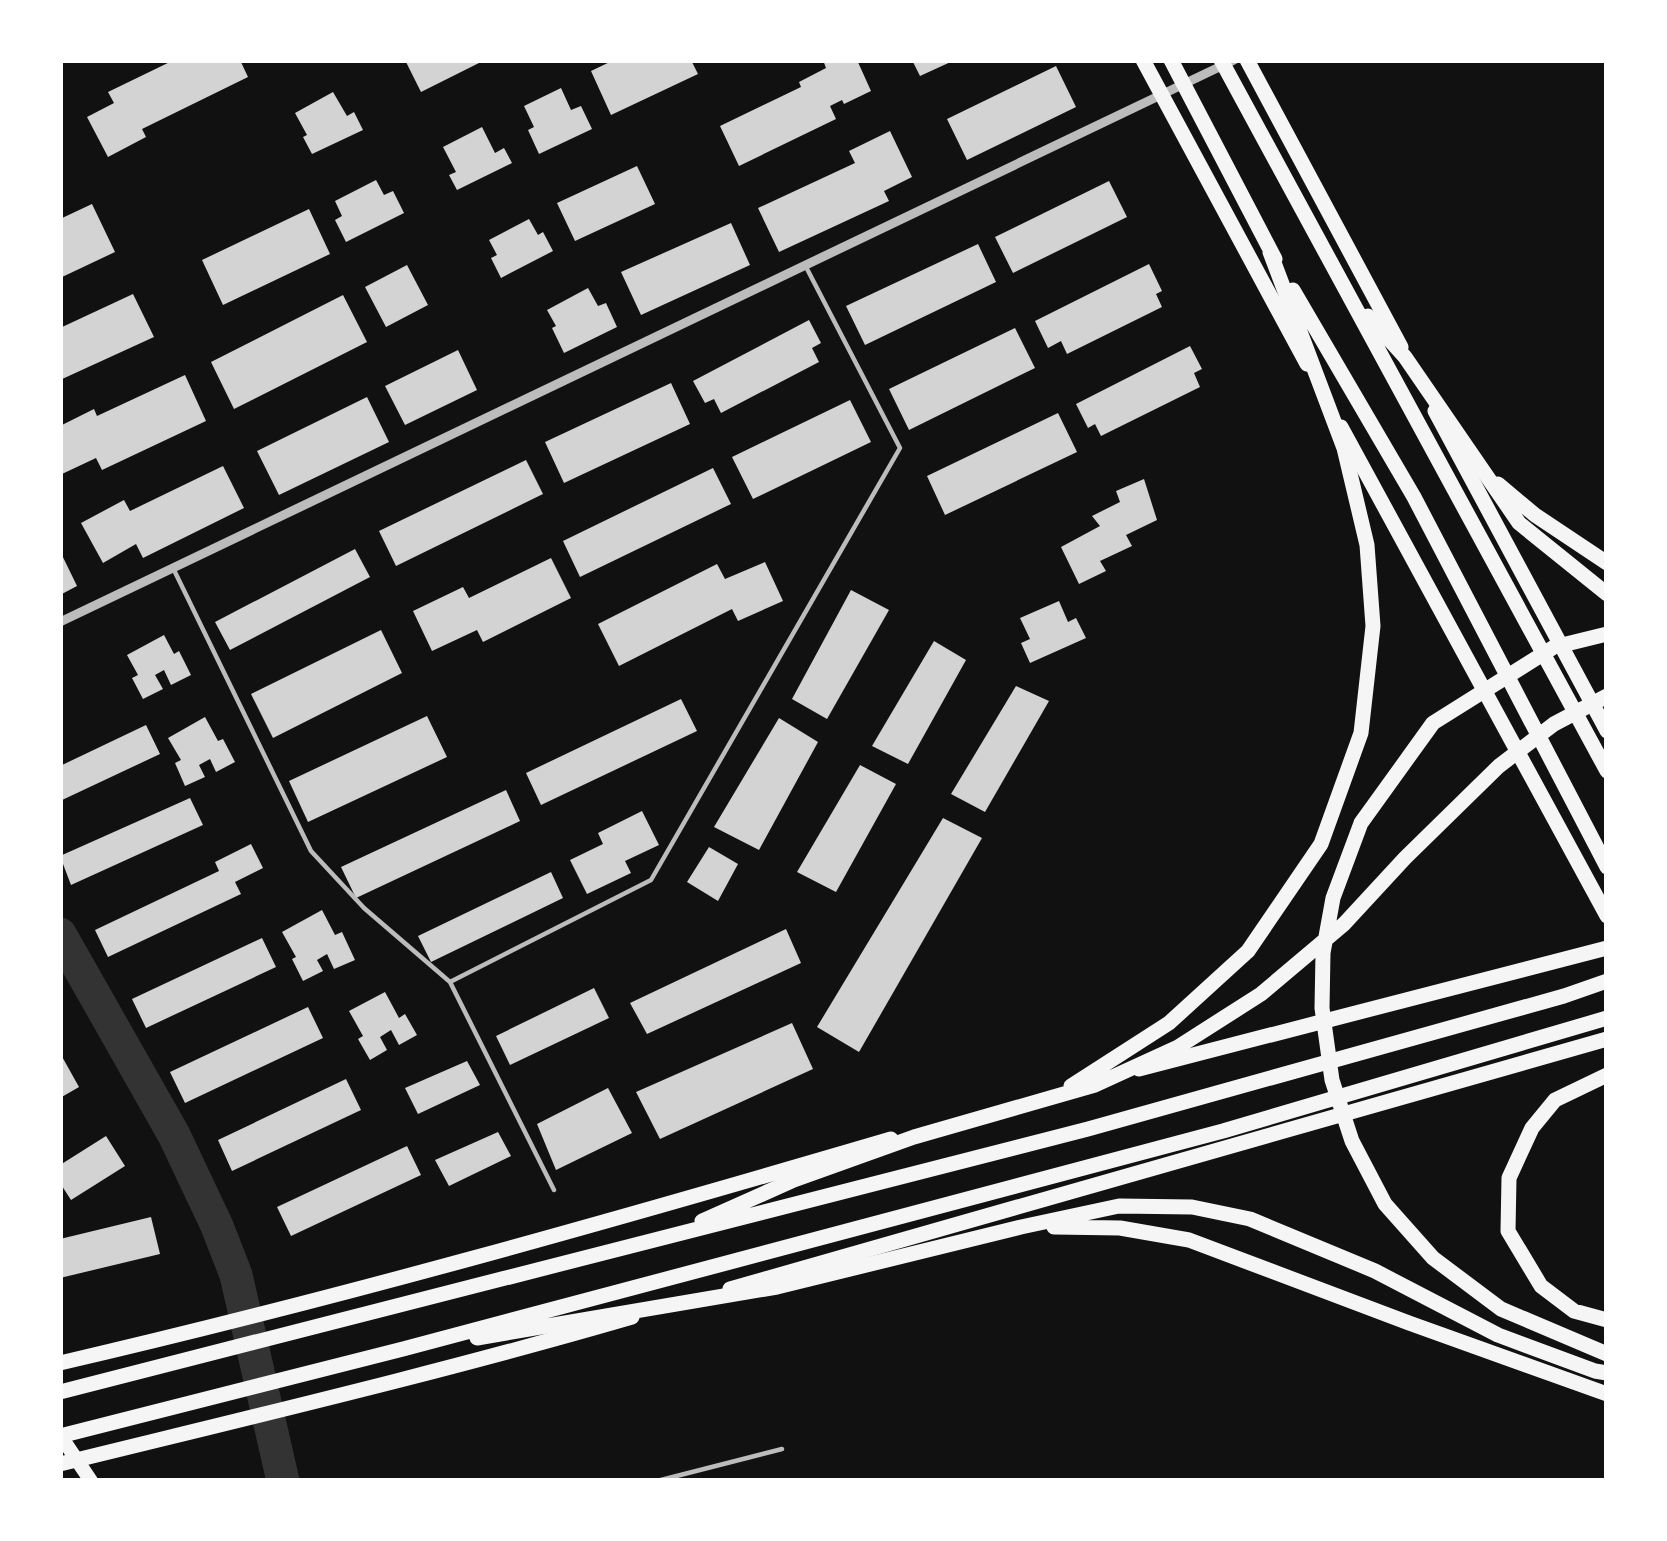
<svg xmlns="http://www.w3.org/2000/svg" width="1667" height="1541" viewBox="0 0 1667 1541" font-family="Manrope,sans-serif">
<rect width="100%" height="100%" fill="#111"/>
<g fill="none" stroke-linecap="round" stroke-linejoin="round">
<path stroke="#333" stroke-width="33" d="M60,934L174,1135L217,1226L236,1275L283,1481"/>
</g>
<path fill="#d3d3d3" d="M174,60H240L248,77L142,129L146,137L108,157L87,117L114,103L108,92Z
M405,60H485L421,92Z
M614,60H691L698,74L611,115L591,71Z
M823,60H857L871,91L844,104L842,100L830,106L836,119L739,166L720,126L801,87L799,82L826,68Z
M912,60H955L920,76Z
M1056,66L1076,107L967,160L947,119Z
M561,88L571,110L581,106L592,129L539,154L528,130L534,127L524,106Z
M333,92L347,116L354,112L363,130L312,154L303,137L307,135L295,113Z
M482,127L495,153L504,148L512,163L457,190L449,175L456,172L443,147Z
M890,131L912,177L884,191L889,201L779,252L758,208L855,163L849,151Z
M637,166L655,204L575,241L557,203Z
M376,180L384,195L393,191L404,213L346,242L335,220L342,216L335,201Z
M1109,181L1127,217L1013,273L995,237Z
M92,204L115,252L60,278V219Z
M309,209L330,254L223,305L202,260Z
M529,219L538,235L543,232L553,251L501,278L491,258L497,255L489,240Z
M731,223L750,265L641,315L621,272Z
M978,244L996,282L865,345L846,306Z
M1149,264L1162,291L1156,294L1162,307L1067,354L1061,341L1048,348L1035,321Z
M407,265L428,305L386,327L365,287Z
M588,288L598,306L606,303L617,327L564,353L552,328L556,326L547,310Z
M133,294L154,337L60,380V328Z
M343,295L367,342L234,409L211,362Z
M809,320L821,343L812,348L819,362L721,413L714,399L705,403L693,381Z
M1015,328L1035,368L909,430L889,389Z
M1190,346L1202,369L1194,373L1200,387L1101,436L1095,424L1088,428L1076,404Z
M458,350L477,390L405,425L385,386Z
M185,375L206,421L102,470L96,458L62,474L60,426L94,409L97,416Z
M671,383L690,424L564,483L545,442Z
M367,397L389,442L279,495L257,451Z
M850,400L871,442L753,499L732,457Z
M1058,413L1077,452L945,515L927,476Z
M526,460L543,494L396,566L379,531Z
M223,466L244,508L143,558L136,544L103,563L81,523L124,500L130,511Z
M713,468L731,504L580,577L563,541Z
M1144,479L1157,520L1126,535L1132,546L1100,561L1106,571L1079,584L1061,547L1100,526L1092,516L1120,502L1116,491Z
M355,549L370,577L230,650L215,622Z
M60,551L77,586L60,595Z
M551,558L571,598L483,642L477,630L432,651L413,611L463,587L469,598Z
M765,562L783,601L738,621L732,609L619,666L598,624L717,564L725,579Z
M851,590L889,610L827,719L792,699Z
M1059,601L1068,622L1076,618L1086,638L1030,663L1021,643L1030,639L1020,618Z
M381,630L402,673L273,738L251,694Z
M164,635L174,654L179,651L191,675L171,685L164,670L155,675L163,689L143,699L132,678L138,675L127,655Z
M934,641L966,660L908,764L872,746Z
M1016,686L1049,701L985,812L951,794Z
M681,699L697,731L541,805L526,773Z
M427,716L447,757L308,822L289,781Z
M205,717L218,741L223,739L235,762L216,772L210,759L199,765L205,777L185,786L175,763L181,760L168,738Z
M779,718L818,742L759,850L714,827Z
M146,725L160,754L60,801V766Z
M860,765L896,784L836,892L797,872Z
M506,790L520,821L356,898L341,867Z
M190,798L203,825L71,885L60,856Z
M642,811L659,845L625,861L631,873L587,894L570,860L603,844L598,833Z
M943,818L982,838L859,1052L817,1027Z
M251,844L263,868L235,882L241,894L108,957L95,930L219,871L215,862Z
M709,847L738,864L718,901L687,882Z
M551,872L563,898L431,962L418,936Z
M322,910L335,935L342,932L355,960L334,969L327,954L317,960L323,971L303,981L292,959L296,957L282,932Z
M786,929L801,963L647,1034L630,1003Z
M262,938L276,967L146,1028L132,999Z
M594,988L609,1018L510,1065L496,1036Z
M385,992L399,1018L405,1014L417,1035L399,1045L391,1030L380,1037L387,1050L370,1060L358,1039L363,1036L349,1011Z
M308,1007L323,1038L185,1103L170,1072Z
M792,1023L813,1069L660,1139L636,1092Z
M60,1053L79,1087L60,1098Z
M467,1061L480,1085L418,1114L405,1088Z
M346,1079L361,1110L232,1171L218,1140Z
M608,1088L632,1133L556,1170L537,1124Z
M498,1132L511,1156L449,1186L435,1160Z
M106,1136L125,1166L71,1200L60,1183V1165Z
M407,1146L421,1175L291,1236L277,1207Z
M151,1217L160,1254L60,1278V1239Z"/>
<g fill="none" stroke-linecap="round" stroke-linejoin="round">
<path stroke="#bcbcbc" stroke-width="4.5" d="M173,568L311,851L364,908L450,982L554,1190
M450,982L651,880L900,448L805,265
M657,1481L782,1449"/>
<path stroke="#bcbcbc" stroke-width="9" d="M60,622L1234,60"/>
<path stroke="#f5f5f5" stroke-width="14" d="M60,1435L91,1481"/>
<path stroke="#f5f5f5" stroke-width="15" d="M1143,60L1307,364
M1247,60L1401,347
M1435,411L1607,731
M1341,427L1607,916
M1139,1069L1607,948
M730,1289L1607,1039
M60,1363C340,1298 615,1220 891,1139
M60,1464C251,1417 443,1372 632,1317"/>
<path stroke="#f5f5f5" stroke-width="15" d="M1171,60L1275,259
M1221,60L1607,771
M1293,290L1414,497L1607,867
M1368,316L1405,357L1519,523L1607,594
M1498,484L1535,515L1607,563
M1607,634L1554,647L1433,723L1361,823L1333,898L1323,953L1322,1008L1332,1080L1352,1141L1385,1204L1433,1258L1501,1309L1607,1354
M1607,1075L1555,1100L1532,1128L1509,1178L1508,1231L1541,1286L1574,1311L1607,1320
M1071,1086L1169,1023L1248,951L1321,844L1361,733L1373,626L1367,545L1344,448L1270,252
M702,1221L794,1180L914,1137L1095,1085L1178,1047L1261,994L1344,924L1405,858L1499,766L1554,724L1607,696
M1054,1227L1120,1228L1189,1240L1409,1323L1607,1394
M477,1338L777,1287L1021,1227L1119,1206L1192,1207L1250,1219L1375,1271L1498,1335L1595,1371L1607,1373
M60,1392L1088,1129L1564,996L1607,981
M60,1436L403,1349L1223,1131L1607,1018"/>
</g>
<rect width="1667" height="1541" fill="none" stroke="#ffffff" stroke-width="126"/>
</svg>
